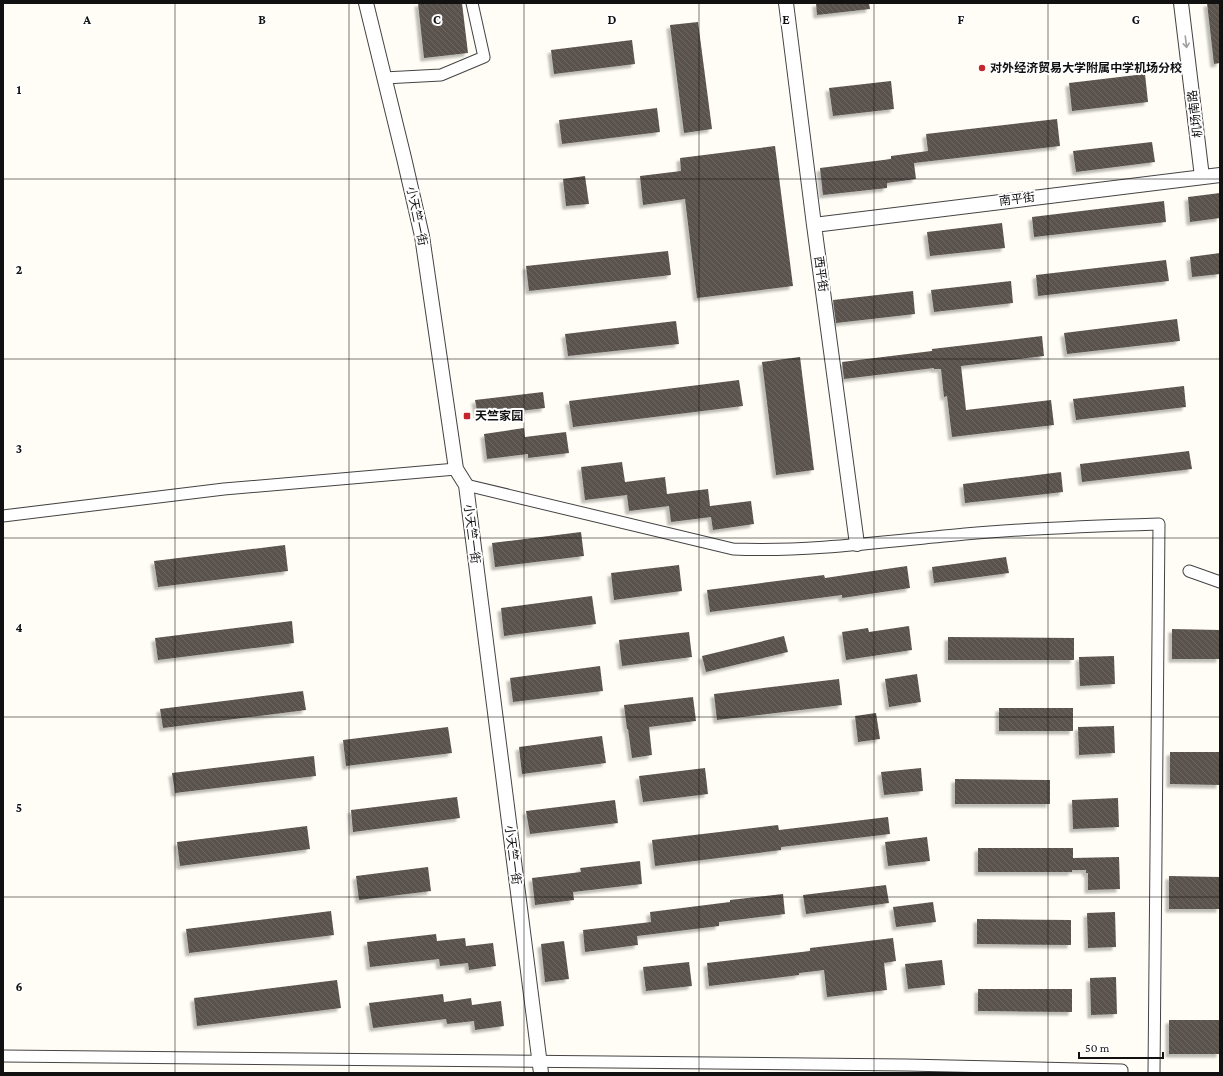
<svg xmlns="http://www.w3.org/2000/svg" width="1223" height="1076" viewBox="0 0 1223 1076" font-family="'Crimson Pro','Noto Sans SC',serif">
<defs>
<pattern id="building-back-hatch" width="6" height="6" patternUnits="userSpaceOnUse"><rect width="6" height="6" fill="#5a524d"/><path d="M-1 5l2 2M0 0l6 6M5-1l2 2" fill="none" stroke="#6d6662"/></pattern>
<filter id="shadow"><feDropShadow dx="-3.5" dy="3.5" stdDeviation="1" flood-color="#0004"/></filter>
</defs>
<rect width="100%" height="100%" fill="#fffdf5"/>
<path fill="url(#building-back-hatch)" filter="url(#shadow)" d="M418,3H462L468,53L424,58Z
M816,3H869L870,9L817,15Z
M1207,3H1220V63L1214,64Z
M698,22L712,129L684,133L670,25Z
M632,40L635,64L554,74L551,50Z
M1145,74L1148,102L1072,111L1069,83Z
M891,81L894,109L833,116L829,88Z
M657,108L660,132L562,144L559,120Z
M1057,119L1060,146L914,163L916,179L887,183V188L823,195L820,168L891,159V156L928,151L926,134Z
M1152,142L1155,162L1076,172L1073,151Z
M775,146L793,286L697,298L685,199L643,205L640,176L681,171L680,158Z
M585,176L589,204L566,206L563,179Z
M1220,193V218L1190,222L1188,197Z
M1164,201L1166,222L1034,237L1032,217Z
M1002,223L1005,248L930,256L927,232Z
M668,251L671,275L529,291L526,266Z
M1220,253V274L1192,277L1190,257Z
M1166,260L1169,281L1038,296L1036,275Z
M1011,281L1013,303L934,312L931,290Z
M913,291L915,314L836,323L833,300Z
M1177,319L1180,341L1067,354L1064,333Z
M676,321L679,344L568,356L565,334Z
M1042,336L1044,356L961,366L966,410L1051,400L1054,425L952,437L947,396L944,397L941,369H934V368L844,379L842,362L932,351V349Z
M800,357L814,470L776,475L762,362Z
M739,380L743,406L573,427L569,401Z
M1184,386L1186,407L1076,420L1073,399Z
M543,392L545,408L478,416L475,400Z
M524,428L525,437L566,432L569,453L528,458V454L487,459L484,434Z
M1189,451L1192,469L1082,482L1080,464Z
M622,462L625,482L665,477L667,494L708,489L710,506L751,501L754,524L713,530L711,517L671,522L669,506L629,511L627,495L585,500L581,467Z
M1061,472L1063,492L965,503L963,484Z
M581,532L584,556L495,567L492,543Z
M285,545L288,571L158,587L154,561Z
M1006,557L1009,573L934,583L932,567Z
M679,565L682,591L614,600L611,573Z
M907,566L910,588L842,598V595L710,612L707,590L824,575L825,578Z
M592,596L596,624L504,636L501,608Z
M292,621L294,643L158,660L155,638Z
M909,626L912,650L846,660L842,632L868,628L869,632Z
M1172,629L1220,630V659H1172Z
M689,632L692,657L622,666L619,640Z
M784,636L788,652L706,672L702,656Z
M948,637L1074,638V660H948Z
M1114,656L1115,684L1080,686L1079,657Z
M600,666L603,691L513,702L510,678Z
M917,674L921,702L889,707L885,679Z
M839,679L842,705L717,720L714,694Z
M303,691L306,710L163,728L160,709Z
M693,697L696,721L649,727L652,755L632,758L628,729H627L624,705Z
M999,708H1073V731H999Z
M876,713L880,739L858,742L855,716Z
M1114,726L1115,753L1079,755L1078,727Z
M448,727L452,753L346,766L343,740Z
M602,736L606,763L522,774L519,747Z
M1170,752H1220V785L1170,784Z
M314,756L316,776L175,793L172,773Z
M705,768L708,794L643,802L639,776Z
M921,768L923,791L884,795L881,772Z
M955,779L1050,780V804H955Z
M457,797L460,818L353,832L351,810Z
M1118,798L1119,827L1073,829L1072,800Z
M615,800L618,823L530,834L526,811Z
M888,817L890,834L781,847V850L655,866L652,840L778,825L779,830Z
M307,826L310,849L180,866L177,842Z
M927,837L930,861L888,866L885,842Z
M978,848H1073V858L1119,857L1120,889L1088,890V873H1086V870H1072V872H978Z
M640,861L642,884L573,892L574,900L535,905L532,878L581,872L580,868Z
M428,867L431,891L359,900L356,876Z
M1169,876L1220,877V909H1169Z
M886,885L889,903L806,914L803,895Z
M783,894L785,914L719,922V926L637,936L638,945L585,952L583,930L651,922L650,912L730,902V900Z
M933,902L936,922L896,927L893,907Z
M331,911L334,935L189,953L186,929Z
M1115,912L1116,947L1088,948L1087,913Z
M977,919L1071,920V945L977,944Z
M436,934L437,941L465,938L466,946L493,943L496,966L469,970L468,963L440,966L439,959L370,967L367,942Z
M893,938L896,961L884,963L887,990L827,997L824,970L799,973V975L709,986L707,963L810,951V948Z
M564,941L569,979L545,982L541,944Z
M942,960L945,985L908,989L905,964Z
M689,962L692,986L646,991L643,967Z
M1116,977L1117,1014L1091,1015L1090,978Z
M337,980L341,1008L197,1026L194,998Z
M978,989H1072V1012L978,1011Z
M443,994L444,1002L471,998L472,1005L501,1001L504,1026L475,1030L474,1021L447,1024L446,1019L373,1028L369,1003Z
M1169,1020H1220V1054H1169Z"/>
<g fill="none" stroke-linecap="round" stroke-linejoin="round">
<defs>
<path id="minor" d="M384,78L441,75L484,57L472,3
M466,485L733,549C810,552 888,541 965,534C1030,528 1094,526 1159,524L1154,1073
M3,516L224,489L456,469
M1189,571L1220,582
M3,1056L906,1065L1122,1070V1073"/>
<path id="tertiary" d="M366,3L404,158L422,236L456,469L466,485L541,1073
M786,3L814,225L857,544
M1181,3L1202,177
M814,225L1220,175"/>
</defs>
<use href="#minor" stroke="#444" stroke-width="13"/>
<use href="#tertiary" stroke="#444" stroke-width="16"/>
<use href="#minor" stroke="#fff" stroke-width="11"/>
<use href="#tertiary" stroke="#fff" stroke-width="14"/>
</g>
<defs><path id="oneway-shaft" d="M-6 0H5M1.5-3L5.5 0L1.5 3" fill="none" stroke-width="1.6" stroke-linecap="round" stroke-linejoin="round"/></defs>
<use stroke="#a0a0a0" href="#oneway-shaft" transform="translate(1186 42) rotate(83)"/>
<path fill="none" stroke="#111" stroke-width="1" stroke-opacity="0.55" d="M175,3V1073M349,3V1073M524,3V1073M699,3V1073M874,3V1073M1048,3V1073M3,179H1220M3,359H1220M3,538H1220M3,717H1220M3,897H1220"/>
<g fill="#c4262e" stroke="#fff" stroke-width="1.5">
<circle cx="982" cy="68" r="4"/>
<rect x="463" y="412" width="8" height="8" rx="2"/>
</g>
<g text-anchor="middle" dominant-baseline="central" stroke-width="4" stroke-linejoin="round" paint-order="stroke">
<g font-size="12" font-weight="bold" fill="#111" stroke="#fff" text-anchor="start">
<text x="990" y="68">对外经济贸易大学附属中学机场分校</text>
<text x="475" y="416">天竺家园</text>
</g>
<g font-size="12" fill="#111" stroke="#fff">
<text transform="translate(1195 114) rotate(-97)">机场南路</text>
<text transform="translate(1017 199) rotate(-7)">南平街</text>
<text transform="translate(417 216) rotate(78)">小天竺一街</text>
<text transform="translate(821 274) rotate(82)">西平街</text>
<text transform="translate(472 534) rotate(83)">小天竺一街</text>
<text transform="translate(513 855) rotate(83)">小天竺一街</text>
</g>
</g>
<g font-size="13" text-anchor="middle" font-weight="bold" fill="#111" stroke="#fff" stroke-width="4" stroke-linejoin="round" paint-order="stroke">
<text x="87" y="24">A</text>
<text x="262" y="24">B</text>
<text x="437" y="24">C</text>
<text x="612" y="24">D</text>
<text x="786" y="24">E</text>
<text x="961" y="24">F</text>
<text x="1136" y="24">G</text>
<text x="19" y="94">1</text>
<text x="19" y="274">2</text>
<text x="19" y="453">3</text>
<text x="19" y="632">4</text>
<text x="19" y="812">5</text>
<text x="19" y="991">6</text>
</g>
<rect width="1223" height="1076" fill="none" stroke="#111111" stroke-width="8"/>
<path d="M1079 1052v6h84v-6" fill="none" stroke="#111111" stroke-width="2"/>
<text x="1085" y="1052" font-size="12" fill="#111111" stroke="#ffffff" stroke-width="3" paint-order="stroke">50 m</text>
</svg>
